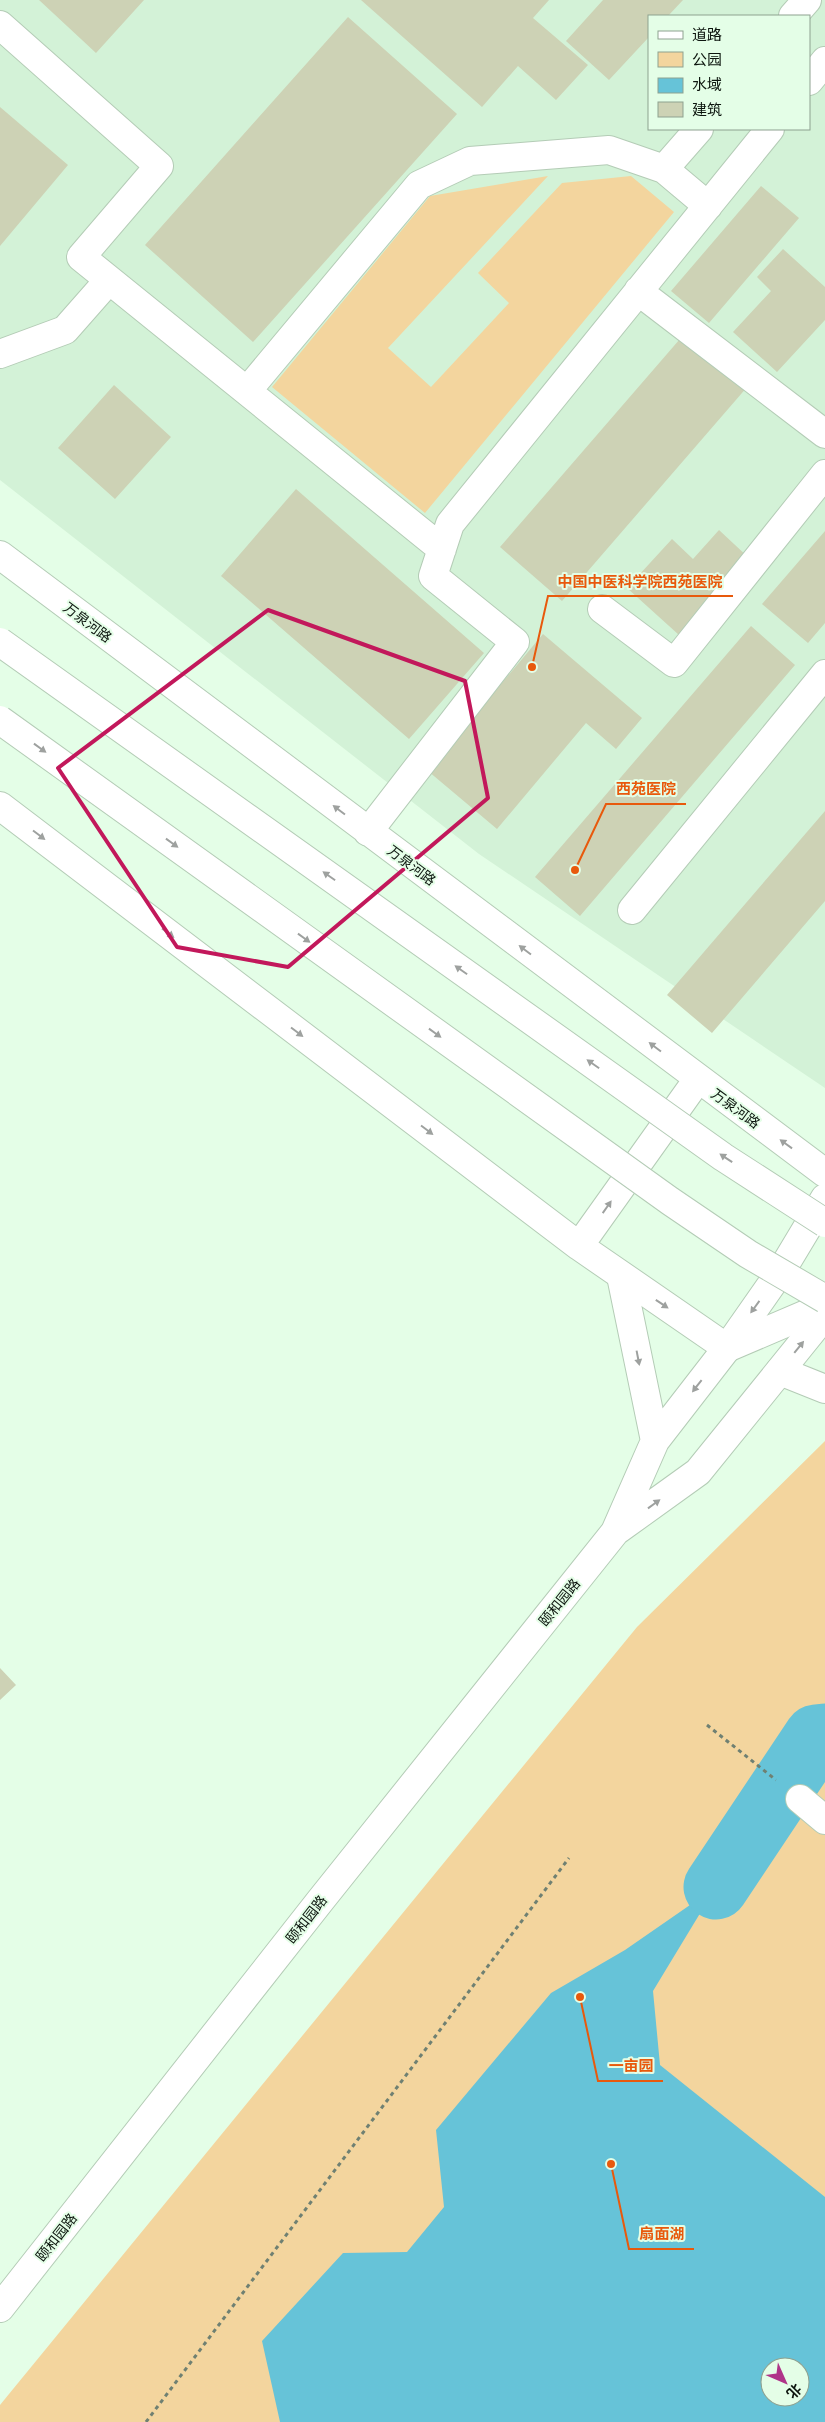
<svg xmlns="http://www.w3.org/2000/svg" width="825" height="2422" viewBox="0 0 825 2422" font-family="Inter,'Noto Sans SC',sans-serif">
<rect width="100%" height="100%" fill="#e4fee7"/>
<path fill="#d3f2d7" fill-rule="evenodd" d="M0,0H825V1088L479,854L0,480ZM649,16H809V129H649Z"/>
<path fill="#f3d59e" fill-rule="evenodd" d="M548,176L388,348L431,387L509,303L478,273L562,183L631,176L674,212L425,513L272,387L430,196Z
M825,1441V2422H0V2405L637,1627ZM770,2367H800V2397H770Z"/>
<path fill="#66c3d8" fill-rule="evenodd" d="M716,1887L653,1991L660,2065L825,2197V2422H280L262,2341L343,2253L407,2252L444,2207L436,2130L551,1993L625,1950ZM770,2367H800V2397H770Z"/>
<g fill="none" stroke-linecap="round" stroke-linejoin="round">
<path stroke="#66c3d8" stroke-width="65" d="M716,1887L816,1737L825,1736"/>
</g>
<path fill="#cdd2b5" d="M39,0H144L96,53Z
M361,0H549L533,18L588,65L556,100L518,66L482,107Z
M603,0H683L668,16H649V37L609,80L566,41Z
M348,17L457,114L253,342L145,245Z
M0,107L68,165L0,246Z
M761,186L799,218L709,323L671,291Z
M783,249L825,287V320L777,372L733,332L771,291L757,277Z
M686,332L748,386L562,601L500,547Z
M114,385L171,437L115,499L58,448Z
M296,489L484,653L409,739L221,576Z
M719,530L749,558L679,635L627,588L672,539L693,559Z
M825,531V623L808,643L762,604Z
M751,626L795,665L580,916L535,877Z
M543,634L642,718L616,749L586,723L497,829L428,771Z
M825,811V901L712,1033L667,995Z
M0,1668L16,1685L0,1700Z"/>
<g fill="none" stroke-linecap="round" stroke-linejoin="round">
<defs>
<path id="minor" d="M793,16L807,0
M0,25L159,166L81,257L442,549
M809,81L825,61
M699,129L664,169L708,206
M638,291L825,434
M0,354L65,330L109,280
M247,391L419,185L470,161L609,150L664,169
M0,555L825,1173
M602,609L674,663L825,474
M0,806L579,1246L727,1348L825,1306
M368,832L515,642L433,576L450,524L770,129
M632,910L825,674
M579,1246L698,1079
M780,1371L825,1389
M800,1799L825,1820"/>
<path id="major" d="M621,1276L655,1441
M616,1531L698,1472L825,1315
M0,2308L320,1901L615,1532L655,1441L727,1348L783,1268L825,1198"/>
</defs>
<use href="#minor" stroke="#b4ccb6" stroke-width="30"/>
<use href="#major" stroke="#b4ccb6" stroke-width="30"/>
<path stroke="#6f8072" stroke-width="3" stroke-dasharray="4 4" stroke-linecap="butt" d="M707,1725L776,1780
M146,2422L569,1858"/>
<use href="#minor" stroke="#fff" stroke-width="28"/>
<use href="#major" stroke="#fff" stroke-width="28"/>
<defs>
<path id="highway-bridge" d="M0,642L723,1157L825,1223
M0,720L670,1201L748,1254L825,1299"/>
</defs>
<use href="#highway-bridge" stroke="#b4ccb6" stroke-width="30" stroke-linecap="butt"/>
<use href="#highway-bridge" stroke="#fff" stroke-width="28"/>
</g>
<defs><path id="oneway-solid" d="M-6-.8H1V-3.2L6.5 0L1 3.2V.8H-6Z" transform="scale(1.25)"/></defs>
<g fill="#9ea19f">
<use href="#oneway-solid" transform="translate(40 748) rotate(36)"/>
<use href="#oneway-solid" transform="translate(339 810) rotate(-143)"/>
<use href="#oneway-solid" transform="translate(39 835) rotate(37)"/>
<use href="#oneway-solid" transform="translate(172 843) rotate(36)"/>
<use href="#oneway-solid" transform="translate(329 876) rotate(-145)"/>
<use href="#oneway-solid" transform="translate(168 933) rotate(37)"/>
<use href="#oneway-solid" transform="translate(304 938) rotate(36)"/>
<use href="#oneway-solid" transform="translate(525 950) rotate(-143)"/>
<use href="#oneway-solid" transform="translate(461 970) rotate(-145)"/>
<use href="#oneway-solid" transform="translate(297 1032) rotate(37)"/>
<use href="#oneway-solid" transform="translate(435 1033) rotate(36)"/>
<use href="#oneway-solid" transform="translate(655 1047) rotate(-143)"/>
<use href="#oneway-solid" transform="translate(593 1064) rotate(-145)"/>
<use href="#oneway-solid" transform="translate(427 1130) rotate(37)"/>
<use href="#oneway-solid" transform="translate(786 1144) rotate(-144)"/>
<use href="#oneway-solid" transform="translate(726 1158) rotate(-146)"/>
<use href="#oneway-solid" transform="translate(607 1207) rotate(-55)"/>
<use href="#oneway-solid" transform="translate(662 1304) rotate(34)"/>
<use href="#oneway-solid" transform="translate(755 1307) rotate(126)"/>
<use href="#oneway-solid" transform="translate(799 1347) rotate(-51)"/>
<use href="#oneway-solid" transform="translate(638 1358) rotate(79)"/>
<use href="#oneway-solid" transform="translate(697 1386) rotate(128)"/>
<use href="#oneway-solid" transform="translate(654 1504) rotate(-36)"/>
</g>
<path fill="none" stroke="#c2185b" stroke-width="4" stroke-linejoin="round" d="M268,610L465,681L488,798L288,967L177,947L58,768Z"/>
<g text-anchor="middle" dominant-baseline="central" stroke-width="4" stroke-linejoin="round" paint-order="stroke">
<g font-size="14" fill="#0c150e" stroke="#e4fee7">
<text transform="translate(88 622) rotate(37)">万泉河路</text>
<text transform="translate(412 865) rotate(37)">万泉河路</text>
<text transform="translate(736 1108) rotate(36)">万泉河路</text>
<text transform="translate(559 1602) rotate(-51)">颐和园路</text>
<text transform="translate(306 1919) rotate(-52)">颐和园路</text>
<text transform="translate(56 2237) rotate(-52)">颐和园路</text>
</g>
</g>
<path fill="none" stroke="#e8590c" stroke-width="2" d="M532 667L548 596H733M575 870L606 804H686M580 1997L598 2081H663M611 2164L629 2249H694"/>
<g fill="#e8590c" stroke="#e4fee7" stroke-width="2">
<circle cx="532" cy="667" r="5"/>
<circle cx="575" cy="870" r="5"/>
<circle cx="580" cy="1997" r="5"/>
<circle cx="611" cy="2164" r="5"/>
</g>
<g font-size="15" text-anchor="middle" font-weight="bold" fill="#e8590c" stroke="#e4fee7" stroke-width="4" stroke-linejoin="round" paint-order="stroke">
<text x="640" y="587">中国中医科学院西苑医院</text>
<text x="646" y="794">西苑医院</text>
<text x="631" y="2071">一亩园</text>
<text x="662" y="2239">扇面湖</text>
</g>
<rect x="648" y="15" width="162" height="115" fill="#e4fee7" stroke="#8ea190"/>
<rect x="658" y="31" width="25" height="8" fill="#ffffff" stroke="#8ea190"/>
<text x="692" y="40" font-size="15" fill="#0c150e">道路</text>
<rect x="658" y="52" width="25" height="15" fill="#f3d59e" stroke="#8ea190"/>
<text x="692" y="65" font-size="15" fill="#0c150e">公园</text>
<rect x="658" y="78" width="25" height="15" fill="#66c3d8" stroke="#8ea190"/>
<text x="692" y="90" font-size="15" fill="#0c150e">水域</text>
<rect x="658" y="102" width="25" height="15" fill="#cdd2b5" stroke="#8ea190"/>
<text x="692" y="115" font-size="15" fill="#0c150e">建筑</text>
<g transform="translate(785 2382) rotate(135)"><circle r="24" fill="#e4fee7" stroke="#8ea190"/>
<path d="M0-4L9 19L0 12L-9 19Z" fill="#af3589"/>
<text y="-8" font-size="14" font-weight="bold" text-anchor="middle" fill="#0c150e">北</text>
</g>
</svg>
